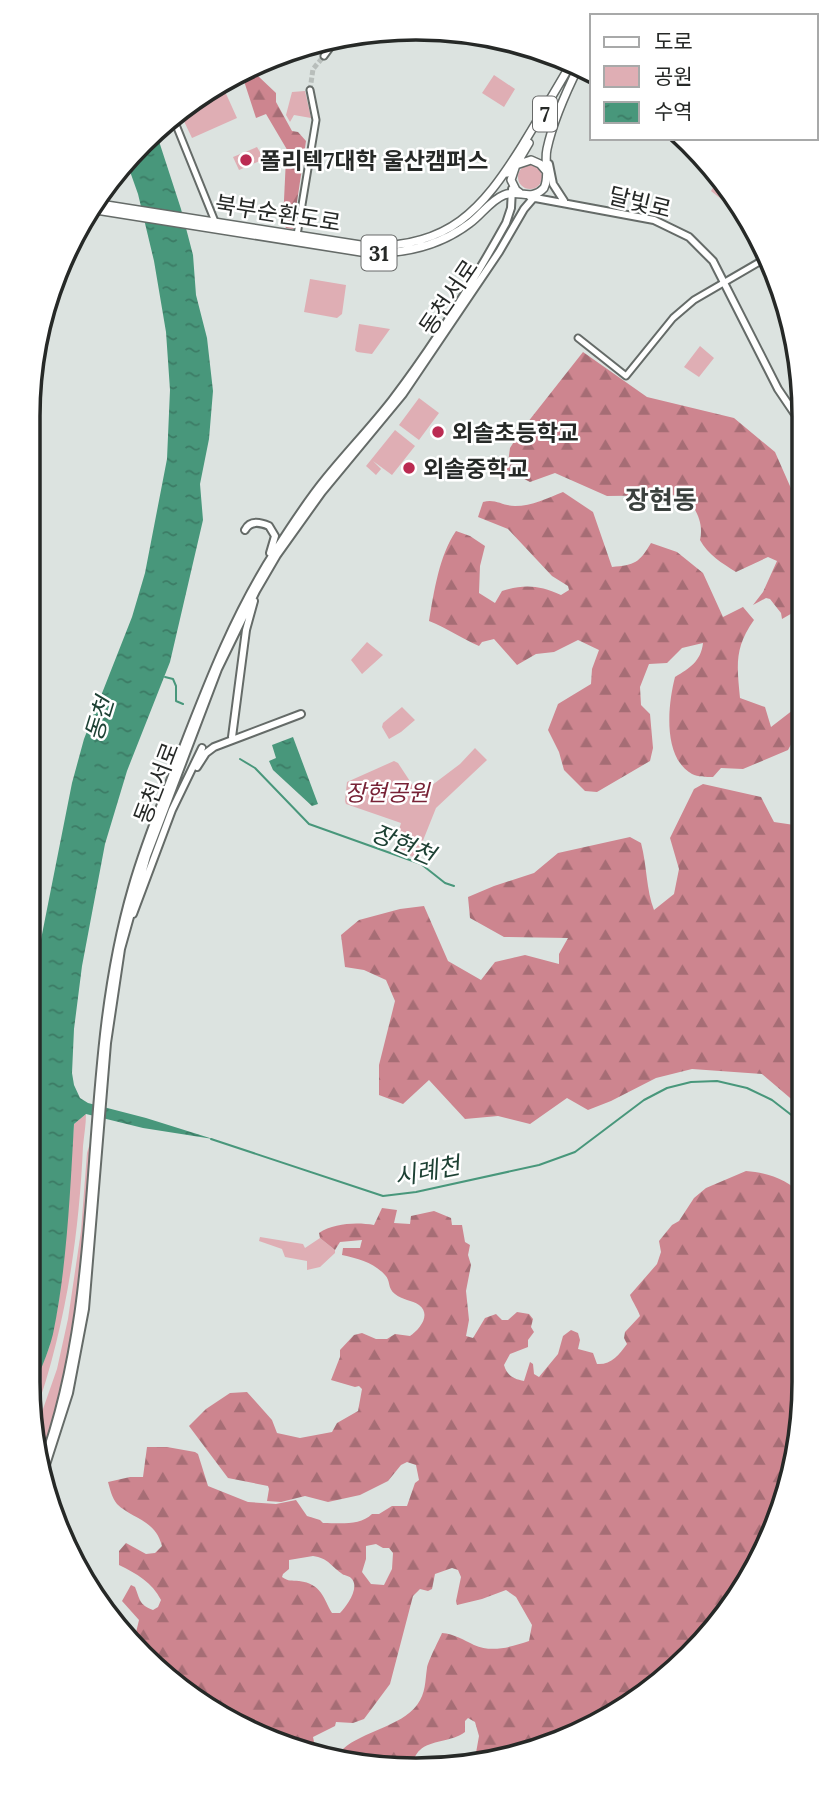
<svg xmlns="http://www.w3.org/2000/svg" width="832" height="1798" viewBox="0 0 832 1798" font-family="Lora,'Noto Sans KR',serif">
<defs>
<pattern id="forest-firs" width="22" height="20" patternUnits="userSpaceOnUse" patternTransform="scale(1.75)"><rect width="22" height="20" fill="#cd858f"/><path d="M5 1l3.5 6h-7zM16 11l3.5 6h-7z" fill="#a66d75"/></pattern>
<pattern id="water-ripples" width="26" height="14" patternUnits="userSpaceOnUse" patternTransform="scale(1.75)"><rect width="26" height="14" fill="#48977b"/><path d="M2 4q2-2 4 0t4 0M15 11q2-2 4 0t4 0" fill="none" stroke="#3c7b65"/></pattern>
</defs>
<rect width="100%" height="100%" fill="#dce3e0"/>
<path fill="#dfaeb4" d="M494,75L515,89L504,107L482,93Z
M223,87L237,118L192,138L181,115Z
M305,91L311,118L294,115L290,122L286,115L292,92Z
M257,147L264,159L239,170L233,157Z
M518 177a12 12 0 1 1 24 0a12 12 0 1 1-24 0Z
M720,176L732,194L725,202L711,191Z
M310,279L346,285L342,314L337,318L304,312Z
M359,324L390,329L372,354L357,352L355,350Z
M700,346L714,358L699,377L684,367Z
M419,398L439,413L419,440L399,425Z
M395,430L415,446L392,475L373,461L381,469L376,475L366,466Z
M367,642L383,655L362,674L351,660Z
M402,707L415,720L401,732L389,739L382,727L383,723Z
M475,748L487,760L436,808L416,858L393,850L401,823L346,804L345,801L347,782L394,761L398,763L419,795L460,764Z
M86,1114C86,1125 84,1135 83,1146C79,1238 65,1330 34,1417L30,1395L49,1348L58,1306L66,1230L74,1124Z
M92,1136C83,1244 78,1354 40,1457L36,1429L57,1369L68,1319L81,1231L87,1153Z
M260,1237L303,1244L305,1248L320,1238L335,1250V1253L320,1267L307,1270V1261L285,1257L282,1249L259,1241Z"/>
<path fill="url(#forest-firs)" fill-rule="evenodd" d="M247,71L257,75L276,93V102L292,131L298,132L306,141L293,229L286,228L283,221L286,158L289,153L266,114L256,118L243,78H239Z
M583,352L647,397L734,418L775,452L801,511V608L782,619L781,613L770,599L766,598L753,605L763,592L777,561L768,557L736,572C722,563 708,555 700,540C704,523 696,508 684,495L607,496L555,473L530,482L507,470L510,448L520,432Z
M563,492L593,512L612,567C635,565 639,563 651,543L677,552L703,573L723,617L743,607L754,620C734,648 737,666 740,698L765,707L771,727L793,710L802,697V736L795,737L788,750L743,769L721,768L713,777C706,777 698,777 692,774C662,757 668,704 675,677C690,668 701,661 703,643L682,648L667,663L649,664L640,687L641,705L650,714L653,748L650,761L597,792L585,791L564,770L559,752L548,730L558,704L591,684L592,669L599,650L578,640L554,652L536,654L517,665L494,639L482,642L479,646C461,638 447,628 429,621C434,592 439,556 456,531L470,536L485,546L480,566L479,593L495,603L502,591C524,584 539,585 561,595L569,590L568,586L552,576L508,529L478,517L483,502C495,498 503,506 515,506C532,506 548,498 563,492Z
M703,784L761,797L774,822L801,826L802,824L803,1109L762,1074L692,1069L656,1078L611,1101L588,1110L567,1098L530,1124L498,1116L465,1119L429,1080L403,1104L379,1095V1065L395,1001L386,980L364,970L345,967L341,935L359,920L400,909L424,906L448,961L481,980L495,962L525,955L559,964V954L568,938L504,937L470,918L468,897L494,886L534,873L558,853L630,837L641,843C647,865 646,890 654,910L674,894L679,869L670,838L694,789Z
M746,1171C769,1173 788,1179 803,1197L804,1382L775,1530L708,1638L610,1718L474,1764L479,1736L475,1722L468,1718L465,1721V1732C452,1742 430,1740 420,1750C416,1753 414,1760 410,1765L351,1763L343,1749C363,1731 400,1727 417,1705C426,1693 425,1681 427,1668C428,1661 439,1640 442,1633C454,1634 464,1640 474,1645C492,1653 511,1647 529,1641L532,1625L516,1597L506,1590L482,1599L457,1605L456,1601L461,1577L458,1570L452,1568L435,1574L432,1589L428,1591L420,1589L413,1596L390,1684L364,1719L353,1723L336,1722L335,1726L313,1737L314,1742L324,1756L222,1718L133,1645L139,1620L122,1601L131,1585L135,1587C140,1599 139,1605 153,1610L158,1607L161,1600C152,1582 137,1574 119,1565V1551L126,1543L146,1554L155,1553L162,1546C155,1519 132,1519 117,1504C112,1498 110,1489 108,1482L130,1477H143L147,1447H167L195,1452L198,1454L208,1486L248,1502L276,1504L296,1500L307,1516L320,1520L323,1523C339,1523 360,1526 372,1514H379L392,1506H407L415,1483L419,1480L416,1465L407,1462L401,1465L388,1481L360,1495L328,1502L305,1496L281,1502L267,1501L269,1489L268,1486L228,1478L189,1426L206,1409L230,1393L247,1392L272,1420L277,1433L300,1438L332,1432L337,1423L358,1411L362,1389L359,1386L355,1387L331,1380L340,1357V1350L354,1335L362,1333L376,1339H387L395,1334L410,1336C419,1330 432,1315 419,1305C412,1300 402,1300 395,1294C387,1288 391,1281 385,1275C373,1262 359,1259 342,1255L343,1248H360L362,1240L340,1242L335,1250L320,1238L319,1233C334,1223 357,1222 374,1225L382,1208L397,1210L394,1223L410,1224L411,1216L434,1211L451,1218L452,1225H462L465,1242L470,1245L468,1255L471,1265L466,1291L469,1320L466,1336L473,1338L485,1318L496,1314L502,1320H508L517,1312L529,1314L533,1319L531,1327L534,1332L528,1340V1347L510,1354L504,1365C507,1376 514,1379 524,1381L530,1362L533,1364L534,1374L539,1377L558,1354L563,1336L571,1330L578,1333L580,1340L578,1349L593,1353L597,1364C611,1365 619,1355 627,1344L624,1338L625,1332L640,1316C638,1309 633,1303 630,1295L657,1264L661,1252L659,1241L672,1225L679,1221L694,1198L706,1188ZM376,1544L383,1548H389L393,1553L392,1569L384,1585L371,1584L362,1572L366,1559V1546ZM313,1556C328,1558 330,1565 341,1573C344,1576 348,1575 351,1578C361,1587 346,1607 340,1613H332C323,1598 322,1584 299,1581C291,1580 289,1582 282,1577L283,1574L289,1569V1560Z"/>
<path fill="url(#water-ripples)" d="M156,132L181,209L193,255L196,295L207,338L213,391L209,439L200,484L203,520L170,662L127,771L105,844L82,966L74,1029L72,1073L74,1085L80,1098L88,1103L146,1118L213,1139L143,1128L86,1114L74,1124C70,1194 67,1266 53,1334C48,1355 38,1375 30,1395L28,1382V1005L72,783L84,739L132,617L145,573L167,459L170,390L166,332L154,261L138,194L127,163L141,142Z
M293,737L318,804L312,806L273,770L269,761L276,758L272,745Z"/>
<g fill="none" stroke-linecap="round" stroke-linejoin="round">
<path stroke="#48977b" stroke-width="2" d="M165,677L173,679L176,686V701L183,704
M240,759L255,768L309,824L421,864L445,883L454,886
M211,1139L383,1196L416,1192L539,1165L575,1152L644,1100L667,1088L691,1082L717,1081L747,1088L772,1100L803,1124"/>
<path stroke="#b8bebb" stroke-width="5" stroke-dasharray="5 2.5" stroke-linecap="butt" d="M310,90L313,69L324,56"/>
<defs>
<path id="tertiary" d="M324,56L332,45
M174,120L216,224
M297,235L316,120L310,90
M578,338L626,376L673,318L694,300L768,257"/>
<path id="secondary" d="M549,164L553,184L564,201
M530,197L654,220L689,237L713,261L778,389L801,423
M245,530C250,520 260,522 269,526L275,536L270,553
M232,737L246,630L254,601
M197,767L206,753L214,747L301,714
M133,914L172,810L202,748
M42,1465C110,1278 77,1077 132,888C144,845 162,802 178,760C206,688 233,616 275,551C291,526 307,501 326,478C347,452 371,427 392,400C434,345 472,284 506,223L511,208L512,189
M43,1474L69,1393L85,1309L107,1043L121,949L147,856L218,669L256,591L277,555L322,492L403,394L499,252L524,209L536,195"/>
<path id="primary" d="M507,173L516,165L529,143
M520,193L516,190L511,180L516,165L531,160L540,164L546,171
M100,204L367,246C449,248 482,210 522,146C539,118 556,90 572,62
M96,210L367,253C404,254 440,246 470,223C481,215 491,200 504,195C519,189 531,202 544,188C550,176 544,162 547,149C553,121 566,92 579,66"/>
</defs>
<use href="#tertiary" stroke="#656b68" stroke-width="9"/>
<use href="#secondary" stroke="#656b68" stroke-width="10"/>
<use href="#primary" stroke="#656b68" stroke-width="10"/>
<use href="#tertiary" stroke="#fff" stroke-width="5"/>
<use href="#secondary" stroke="#fff" stroke-width="6"/>
<use href="#primary" stroke="#fff" stroke-width="7"/>
</g>
<g fill="#bb2b52" stroke="#fff" stroke-width="2.5">
<circle cx="246" cy="160" r="7"/>
<circle cx="438" cy="432" r="7"/>
<circle cx="409" cy="468" r="7"/>
</g>
<g text-anchor="middle" dominant-baseline="central" stroke-width="5" stroke-linejoin="round" paint-order="stroke">
<g fill="#fff" stroke="#676968" stroke-width="2">
<rect x="533" y="96.5" width="24" height="35" rx="5"/>
<rect x="361.5" y="235.5" width="35" height="35" rx="5"/>
</g>
<g font-size="21" font-weight="bold" fill="#262927">
<text x="545" y="114">7</text>
<text x="379" y="253">31</text>
</g>
<g font-size="23" font-weight="bold" fill="#262927" stroke="#fff" text-anchor="start">
<text x="260" y="160">폴리텍7대학 울산캠퍼스</text>
<text x="452" y="432">외솔초등학교</text>
<text x="423" y="468">외솔중학교</text>
</g>
<g font-size="23" fill="#262927" stroke="#fff">
<text transform="translate(640 202) rotate(14)">달빛로</text>
<text transform="translate(278 213) rotate(9)">북부순환도로</text>
<text transform="translate(448 297) rotate(-56)">동천서로</text>
<text transform="translate(156 783) rotate(-69)">동천서로</text>
</g>
<g font-size="23" font-style="italic" fill="#782236" stroke="#fff">
<text x="387" y="792">장현공원</text>
</g>
<g font-size="24" font-style="italic" fill="#1d4134" stroke="#fff">
<text transform="translate(99 719) rotate(-73)">동천</text>
<text transform="translate(403 844) rotate(23)">장현천</text>
<text transform="translate(427 1171) rotate(-11)">시례천</text>
</g>
<g font-size="26" font-weight="bold" fill="#3b413e" stroke="#fff">
<text x="661" y="499">장현동</text>
</g>
</g>
<path d="M0 0H832V1798H0ZM416 40H416A376 376 0 0 1 792 416V1382A376 376 0 0 1 416 1758H416A376 376 0 0 1 40 1382V416A376 376 0 0 1 416 40Z" fill="#fff" fill-rule="evenodd"/>
<path fill="none" stroke="#262927" stroke-width="3.5" d="M416 40H416A376 376 0 0 1 792 416V1382A376 376 0 0 1 416 1758H416A376 376 0 0 1 40 1382V416A376 376 0 0 1 416 40Z"/>
<rect x="590" y="14" width="228" height="126" fill="#ffffff" stroke="#a8a9a9" stroke-width="2"/>
<rect x="604" y="37" width="35" height="10" fill="#ffffff" stroke="#a8a9a9" stroke-width="2"/>
<text x="654" y="49" font-size="21" fill="#262927">도로</text>
<rect x="604" y="66" width="35" height="21" fill="#dfaeb4" stroke="#a8a9a9" stroke-width="2"/>
<text x="654" y="84" font-size="21" fill="#262927">공원</text>
<rect x="604" y="102" width="35" height="21" fill="url(#water-ripples)" stroke="#a8a9a9" stroke-width="2"/>
<text x="654" y="119" font-size="21" fill="#262927">수역</text>
</svg>
